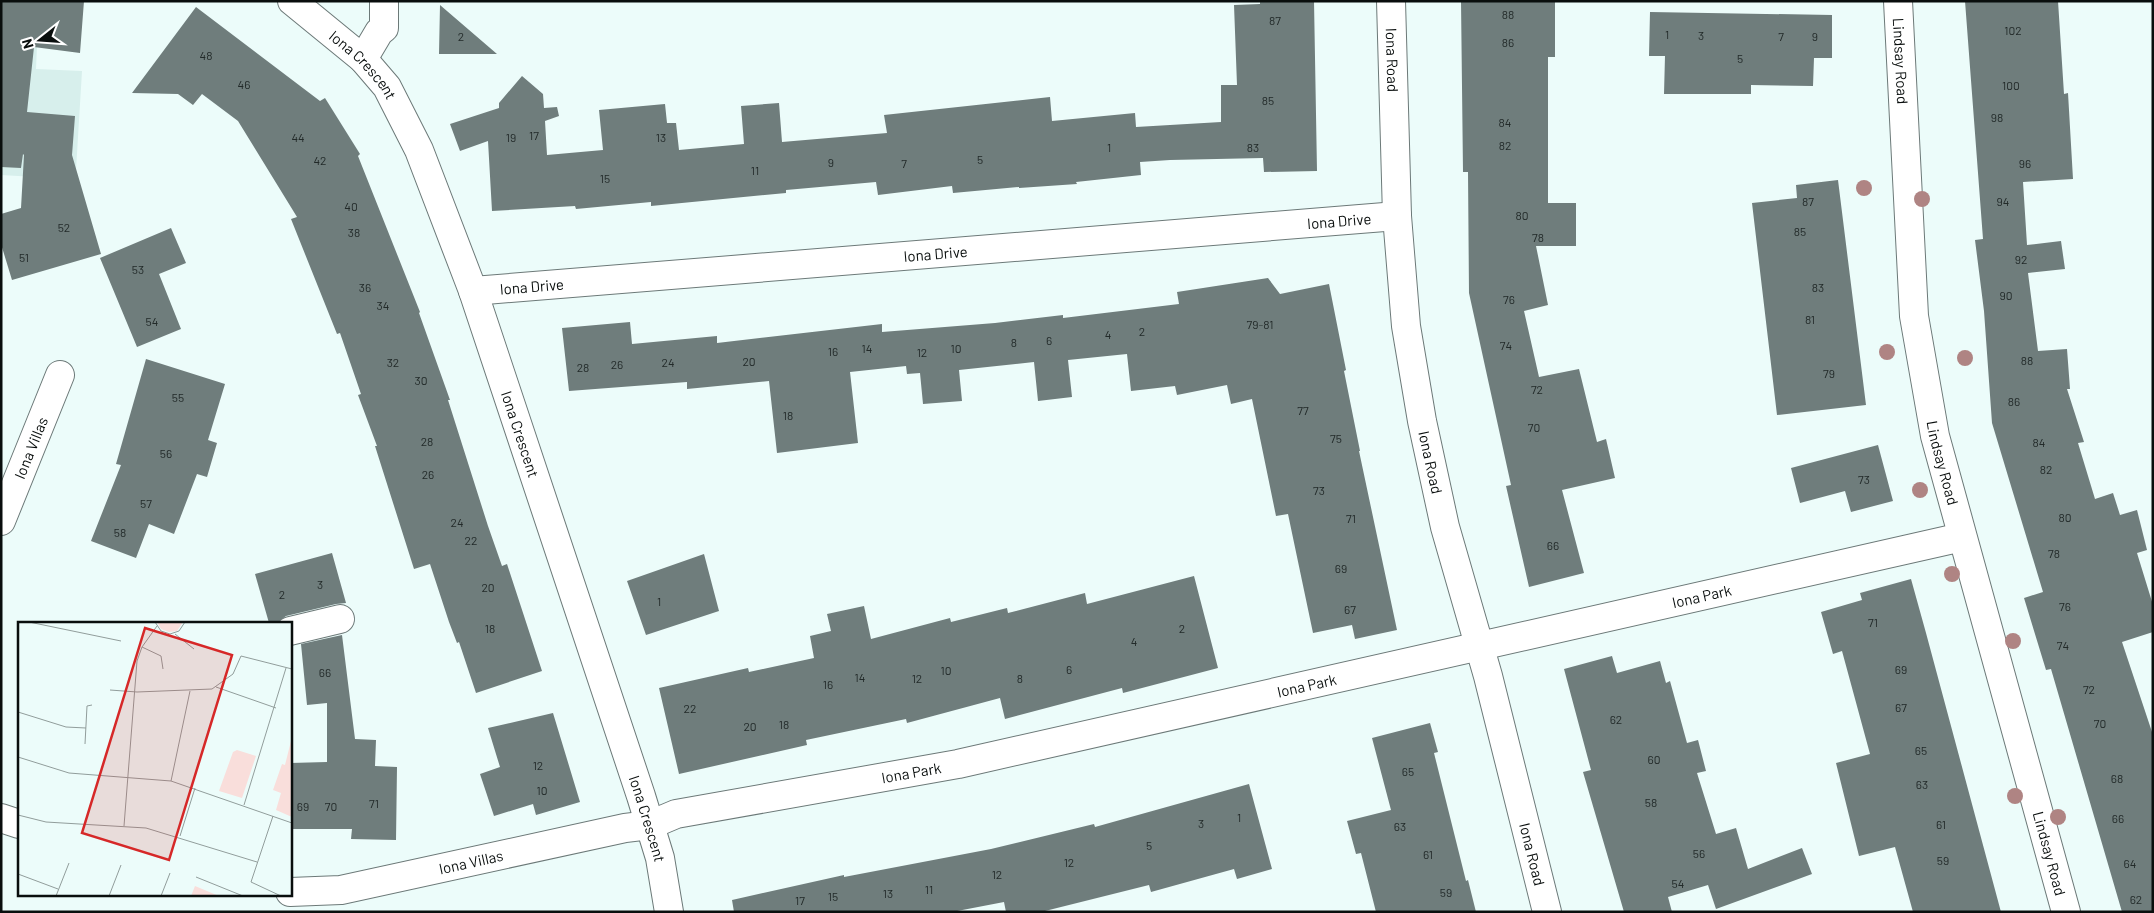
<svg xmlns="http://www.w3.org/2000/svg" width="2154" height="913" viewBox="0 0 2154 913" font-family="Barlow,sans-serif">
<rect width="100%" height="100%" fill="#ecfcfa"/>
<path fill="#d7efec" d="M1,1H39L36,69L82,71L76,170L69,179L1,175Z"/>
<path fill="#6f7d7c" d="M1,1H84L80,53L34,47L27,112L75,116L72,155L101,254L12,280L1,244V214L21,208L24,155L23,154L21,168L1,167Z
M1260,1H1314L1317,171L1264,172L1263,158L1170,160L1140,162L1141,175L1076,182L1077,184L1019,188V187L953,193L952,186L878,195L876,182L786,190V193L651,206V202L576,209L575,206L492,211L488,141L460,151L450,124L499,108V103L522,76L543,94L544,108L557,107L559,116L545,121L547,155L603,150L599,110L665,104L667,123H676L679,150L744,144L741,106L779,103L782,142L887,133L884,115L1050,97L1052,121L1135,113L1136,127L1221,122V85H1237L1234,5L1260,4Z
M1461,1H1555V57H1548V203H1576V246H1536L1548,305L1524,311L1539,377L1579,369L1597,442L1606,439L1615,478L1562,490L1584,573L1529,587L1506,486L1511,485L1469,293L1468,172H1463Z
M1965,1H2058L2064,94L2068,93L2073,179L2023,182L2027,245L2061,241L2065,269L2028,273L2038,351L2067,349L2070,389H2067L2084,442L2078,443L2095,499L2113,493L2120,515L2137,510L2147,550L2137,553L2153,605V632L2122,642L2153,735V912H2122L2051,669L2046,670L2024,598L2043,592L1992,423L1984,311L1975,240L1983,239Z
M440,5L497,54H439Z
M196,7L320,101L325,98L360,154L358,156L420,312L419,313L450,400H448L488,526L502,566L507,564L542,671L476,693L459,642L457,643L449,622L430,564L414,569L375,446H377L358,395L361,394L340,333L337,334L291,219L297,217L238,121L202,94L193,105L178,94L132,93Z
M1650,12L1832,15V58H1814L1813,86L1751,85V94H1664L1665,56H1649Z
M1838,180L1866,405L1777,415L1752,203L1797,198L1796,185Z
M171,228L186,263L159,274L181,329L137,347L100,258Z
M1268,278L1280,294L1329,284L1346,370L1344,371L1360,451H1359L1397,630L1355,639L1352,625L1313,633L1288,514L1276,516L1252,399L1231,404L1227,385L1177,395L1175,386L1131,391L1127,354L1068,360L1072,397L1038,401L1034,362L959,370L962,401L923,404L920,373L907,374L906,366L850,372L858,443L777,453L769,381L687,389V382L569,391L562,328L630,322L632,344L717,336V343L882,324V332L995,323L1063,315V318L1179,304L1177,292Z
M146,359L225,384L208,440L217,443L207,477L197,474L174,534L149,524L136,558L91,541L121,465L116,464Z
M1878,445L1893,501L1851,512L1845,491L1800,503L1791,468Z
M332,553L346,603L336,604L286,616L277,623H269L255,574Z
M704,554L719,611L646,635L627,581Z
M1194,576L1218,668L1123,693L1122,688L1005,719L1000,698L907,723L906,719L806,740L807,745L679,774L659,688L748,668L749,672L814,658L810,636L831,631L827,614L864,606L871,639L950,618L951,622L1007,608L1008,613L1085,593L1087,604Z
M1911,579L1926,633L2001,912H1913L1895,847L1859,856L1836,763L1870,754L1842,651L1833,654L1821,612L1862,600L1860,593Z
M342,635L355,739L376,740L375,766L397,767L396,840L351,839L352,829H290V763L327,762V703L307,705L301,644Z
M1612,656L1617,673L1660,661L1666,683L1670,681L1687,743L1698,740L1706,771L1697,773L1716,834L1736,828L1748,869L1802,848L1812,874L1716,909L1708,885L1668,897L1672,912H1624L1583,772L1591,770L1564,669Z
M553,713L580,802L536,815L533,804L494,816L480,774L500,767L488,728Z
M1430,723L1438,752L1434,753L1466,881L1468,880L1476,912H1376L1361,853L1356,854L1347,821L1391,810L1372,738Z
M1249,784L1272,869L1237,879L1234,869L1151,892L1149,885L1041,912H1006L1004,902L952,912H734L732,900L844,875V877L991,849L1094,824L1095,827Z"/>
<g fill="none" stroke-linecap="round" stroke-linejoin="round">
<defs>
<g id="minor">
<path id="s1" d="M292,1L363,59L387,87L419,150L473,291L641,796L660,858L669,912"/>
<path id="s2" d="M1391,1L1397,216L1406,326L1422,421L1445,527L1488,676L1547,912"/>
<path id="s3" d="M1898,1L1914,316L1935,436L2066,912"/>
<path d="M363,59L379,32L384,28V1"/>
<path id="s4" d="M473,291L1397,216"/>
<path id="s5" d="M1,521L60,375"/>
<path d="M290,631L340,619"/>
<path d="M1,818L19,824"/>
<path id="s6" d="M290,892L341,890L625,828L650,825L676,814L958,764L1962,537"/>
</g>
</defs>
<use href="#minor" stroke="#6c7978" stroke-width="30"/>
<use href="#minor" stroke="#fff" stroke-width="28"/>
</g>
<g fill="#af8483">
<circle cx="1864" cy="188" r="8"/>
<circle cx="1922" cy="199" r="8"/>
<circle cx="1887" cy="352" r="8"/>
<circle cx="1965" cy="358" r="8"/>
<circle cx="1920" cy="490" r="8"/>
<circle cx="1952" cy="574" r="8"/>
<circle cx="2013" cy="641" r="8"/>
<circle cx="2015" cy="796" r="8"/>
<circle cx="2058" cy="817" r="8"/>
</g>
<g text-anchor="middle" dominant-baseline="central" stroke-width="5" stroke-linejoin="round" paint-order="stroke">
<g font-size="12" fill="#222a29">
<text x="1508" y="14">88</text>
<text x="1275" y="20">87</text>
<text x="2013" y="30">102</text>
<text x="1667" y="34">1</text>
<text x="1701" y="35">3</text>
<text x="461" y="36">2</text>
<text x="1781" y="36">7</text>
<text x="1815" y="36">9</text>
<text x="1508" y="42">86</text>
<text x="206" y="55">48</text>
<text x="1740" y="58">5</text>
<text x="244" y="84">46</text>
<text x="2011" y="85">100</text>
<text x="1268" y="100">85</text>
<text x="1997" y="117">98</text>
<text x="1505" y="122">84</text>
<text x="534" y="135">17</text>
<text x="298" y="137">44</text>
<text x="511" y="137">19</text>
<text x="661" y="137">13</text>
<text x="1505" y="145">82</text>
<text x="1109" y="147">1</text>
<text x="1253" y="147">83</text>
<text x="980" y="159">5</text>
<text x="320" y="160">42</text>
<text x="831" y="162">9</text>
<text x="904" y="163">7</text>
<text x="2025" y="163">96</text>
<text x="755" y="170">11</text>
<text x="605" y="178">15</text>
<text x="1808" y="201">87</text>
<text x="2003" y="201">94</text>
<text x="351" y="206">40</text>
<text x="1522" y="215">80</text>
<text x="64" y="227">52</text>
<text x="1800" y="231">85</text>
<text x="354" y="232">38</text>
<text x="1538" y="237">78</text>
<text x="24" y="257">51</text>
<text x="2021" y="259">92</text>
<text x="138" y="269">53</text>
<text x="365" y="287">36</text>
<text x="1818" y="287">83</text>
<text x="2006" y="295">90</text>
<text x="1509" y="299">76</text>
<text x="383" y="305">34</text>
<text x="1810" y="319">81</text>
<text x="152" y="321">54</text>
<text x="1260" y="324">79-81</text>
<text x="1142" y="331">2</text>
<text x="1108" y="334">4</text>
<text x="1049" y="340">6</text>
<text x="1014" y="342">8</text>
<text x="1506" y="345">74</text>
<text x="867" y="348">14</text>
<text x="956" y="348">10</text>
<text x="833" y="351">16</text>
<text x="922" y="352">12</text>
<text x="2027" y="360">88</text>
<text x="749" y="361">20</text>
<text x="393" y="362">32</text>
<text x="668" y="362">24</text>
<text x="617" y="364">26</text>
<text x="583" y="367">28</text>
<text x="1829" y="373">79</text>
<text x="421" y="380">30</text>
<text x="1537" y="389">72</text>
<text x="178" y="397">55</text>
<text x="2014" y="401">86</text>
<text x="1303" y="410">77</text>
<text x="788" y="415">18</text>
<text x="1534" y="427">70</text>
<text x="1336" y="438">75</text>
<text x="427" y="441">28</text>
<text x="2039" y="442">84</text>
<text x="166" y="453">56</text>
<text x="2046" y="469">82</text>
<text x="428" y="474">26</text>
<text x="1864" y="479">73</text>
<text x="1319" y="490">73</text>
<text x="146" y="503">57</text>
<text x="2065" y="517">80</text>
<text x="1351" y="518">71</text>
<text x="457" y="522">24</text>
<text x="120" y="532">58</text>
<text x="471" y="540">22</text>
<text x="1553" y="545">66</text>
<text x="2054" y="553">78</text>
<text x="1341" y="568">69</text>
<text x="320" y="584">3</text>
<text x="488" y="587">20</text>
<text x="282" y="594">2</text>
<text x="659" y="601">1</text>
<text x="2065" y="606">76</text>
<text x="1350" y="609">67</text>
<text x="1873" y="622">71</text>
<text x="490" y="628">18</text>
<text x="1182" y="628">2</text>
<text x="1134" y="641">4</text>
<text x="2063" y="645">74</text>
<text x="1069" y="669">6</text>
<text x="1901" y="669">69</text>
<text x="946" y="670">10</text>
<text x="325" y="672">66</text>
<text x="860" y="677">14</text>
<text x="917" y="678">12</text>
<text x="1020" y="678">8</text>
<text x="828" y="684">16</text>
<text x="2089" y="689">72</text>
<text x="1901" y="707">67</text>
<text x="690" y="708">22</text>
<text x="1616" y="719">62</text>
<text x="2100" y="723">70</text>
<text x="784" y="724">18</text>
<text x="750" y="726">20</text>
<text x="1921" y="750">65</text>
<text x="1654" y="759">60</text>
<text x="538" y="765">12</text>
<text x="1408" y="771">65</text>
<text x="2117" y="778">68</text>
<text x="1922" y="784">63</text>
<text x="542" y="790">10</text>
<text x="1651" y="802">58</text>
<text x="374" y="803">71</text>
<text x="303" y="806">69</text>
<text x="331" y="806">70</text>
<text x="1239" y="817">1</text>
<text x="2118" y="818">66</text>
<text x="1201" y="823">3</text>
<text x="1941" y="824">61</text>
<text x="1400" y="826">63</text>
<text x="1149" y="845">5</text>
<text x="1699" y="853">56</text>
<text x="1428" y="854">61</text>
<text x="1943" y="860">59</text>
<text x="1069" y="862">12</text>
<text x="2130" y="863">64</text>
<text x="997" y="874">12</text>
<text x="1678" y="883">54</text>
<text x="929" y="889">11</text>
<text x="1446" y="892">59</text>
<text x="888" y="893">13</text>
<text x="833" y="896">15</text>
<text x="2136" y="899">62</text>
<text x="800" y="900">17</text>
</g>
<g font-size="15" fill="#090e0d" stroke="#fff">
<text stroke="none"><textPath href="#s2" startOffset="59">Iona Road</textPath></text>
<text stroke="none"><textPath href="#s3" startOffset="60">Lindsay Road</textPath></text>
<text stroke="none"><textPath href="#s1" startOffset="96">Iona Crescent</textPath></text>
<text stroke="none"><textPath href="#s4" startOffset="869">Iona Drive</textPath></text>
<text stroke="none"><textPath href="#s4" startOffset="464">Iona Drive</textPath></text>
<text stroke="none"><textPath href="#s4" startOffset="59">Iona Drive</textPath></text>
<text stroke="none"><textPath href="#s1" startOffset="501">Iona Crescent</textPath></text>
<text stroke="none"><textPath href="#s5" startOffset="79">Iona Villas</textPath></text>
<text stroke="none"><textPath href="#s2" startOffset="464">Iona Road</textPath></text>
<text stroke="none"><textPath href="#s3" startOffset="465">Lindsay Road</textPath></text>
<text stroke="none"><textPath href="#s6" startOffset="1444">Iona Park</textPath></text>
<text stroke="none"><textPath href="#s6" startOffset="1039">Iona Park</textPath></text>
<text stroke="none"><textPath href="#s6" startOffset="634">Iona Park</textPath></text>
<text stroke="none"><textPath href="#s1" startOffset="906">Iona Crescent</textPath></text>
<text stroke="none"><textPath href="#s2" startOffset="869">Iona Road</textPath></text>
<text stroke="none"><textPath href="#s3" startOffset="870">Lindsay Road</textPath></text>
<text stroke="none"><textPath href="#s6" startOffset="184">Iona Villas</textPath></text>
</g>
</g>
<g transform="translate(18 622)">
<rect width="274" height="274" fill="#ecfcfa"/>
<path d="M139,0H165L159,9L151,10L143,7ZM274,115V195L258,188L263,171L255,168L264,142L267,143ZM219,128L238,134L224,176L201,169L215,130ZM177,264L201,274H173Z" fill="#f9dedb"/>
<path fill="none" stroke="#919d9b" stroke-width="1" d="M11,0L103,19M137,0L143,9L152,12L161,9L167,0M157,12L176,27M124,25L143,34L145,47M198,65L258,86M92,68L119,70L194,67L215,52L223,34L274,47M0,90L48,105L68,106M67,122L69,84L74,83M0,135L51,151L153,159L274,201M153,159L172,69M226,183L268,46M0,193L28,200L128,206L239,240M255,194L233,260L263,274M106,204L119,39L124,25L139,4M162,214L177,166M0,252L40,267M178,255L225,274M38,274L51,241M91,274L103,243M143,274L152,251"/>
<path fill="#d62828" fill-opacity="0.15" stroke="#d62828" stroke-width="2.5" d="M127,6L214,33L151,238L64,211Z"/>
<rect width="274" height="274" fill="none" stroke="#090e0d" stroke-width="2.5"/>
</g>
<rect width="2154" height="913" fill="none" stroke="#090e0d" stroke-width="5"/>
<g transform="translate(40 40) rotate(253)" stroke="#ffffff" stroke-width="4" paint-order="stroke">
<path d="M0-4L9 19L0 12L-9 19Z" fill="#090e0d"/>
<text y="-8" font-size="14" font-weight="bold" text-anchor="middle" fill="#090e0d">N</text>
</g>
</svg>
